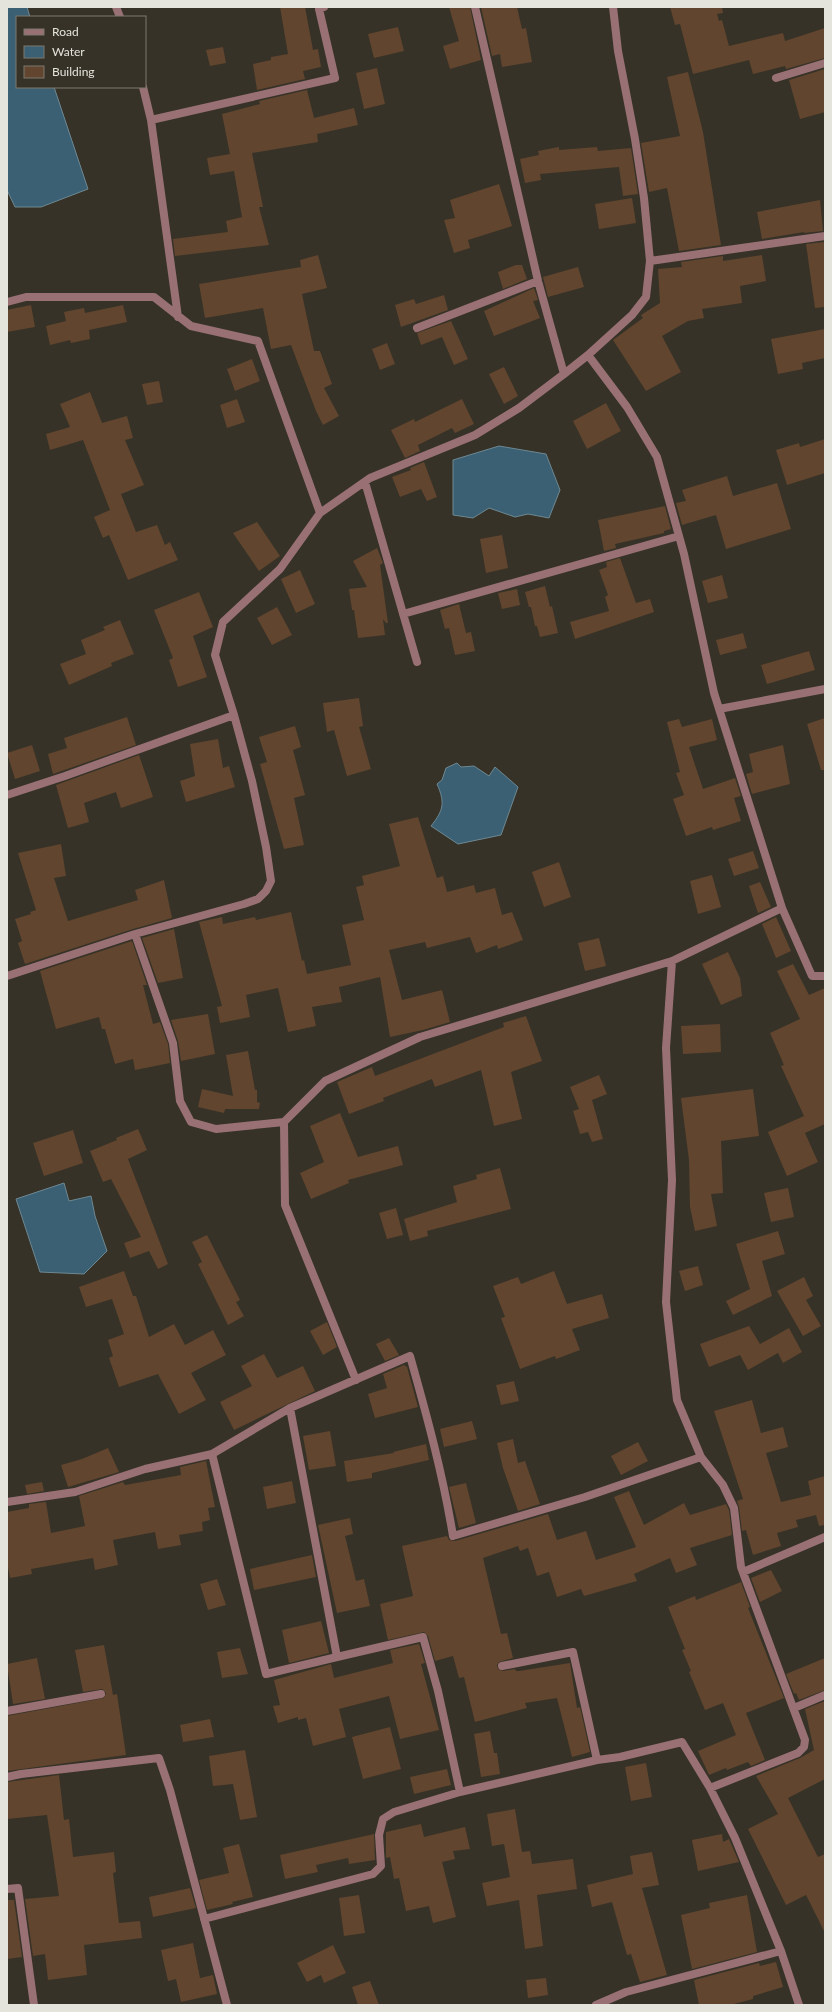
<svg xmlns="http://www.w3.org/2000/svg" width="832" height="2012" viewBox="0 0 832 2012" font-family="Lato,sans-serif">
<rect width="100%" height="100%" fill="#363227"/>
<path fill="#3b6073" stroke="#6e8892" d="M7,7H27L30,17H17V87H54L88,189L41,207H15L7,190Z
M499,446L546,454L560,490L549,518L528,514L515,517L489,508L473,518L453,515V460Z
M457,763L461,767L474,766L489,776L495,767L518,787L501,835L458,844L431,826C444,810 445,802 437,784L442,780L446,768Z
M64,1183L69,1201L91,1196L95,1216L107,1251L84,1274L40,1272L16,1199Z"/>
<path fill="#61452e" d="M280,7H305L313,50L318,49L321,67L303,71L305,79L257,90L253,64L271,60V57L288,54Z
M449,7H470L481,60L450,69L443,46L459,41Z
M481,7H517L522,29L526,28L532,62L502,67L500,54L492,56Z
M670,7H722L723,13L717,14L719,21L722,20L729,46L783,33L785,41L825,28V58L786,69L785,66L753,74L749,60L693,74L680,24L675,25Z
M398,27L404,51L374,58L368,34Z
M223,47L226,63L210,66L206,50Z
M377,68L385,104L364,109L356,73Z
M825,69V112L800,119L789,80Z
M688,72L703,132L721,245L679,251L667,188L649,192L641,143L680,136L667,77Z
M307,90L314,118L354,108L358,125L317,134L318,142L252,153L263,207H259L269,245L175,256L173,239L228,232L226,221L242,217L234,171L210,175L207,158L230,154L222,114L260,104L259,101Z
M559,147V150L597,147L598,151L631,148L638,194L623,196L619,167L540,174L541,180L525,183L520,159L539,155L538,151Z
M499,184L512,226L468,240L470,248L454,253L444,220L455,218L450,200Z
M632,198L636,223L599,229L595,204Z
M820,200L823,231L804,233V232L762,239L757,212Z
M824,242L825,307L815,308L806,244Z
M318,255L327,288L302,294L314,351H320L332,384L324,388L339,416L323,425L316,411L291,345L271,349L263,308L205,318L199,284L301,267L300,260Z
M762,255L766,281L740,286L742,303L702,309L704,318L688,321L662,336L681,372L646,391L613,340L643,318L641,315L660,303L658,269L682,267L681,262L723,256V261Z
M516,265H522L527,279L503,289L498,272Z
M578,267L584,287L548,297L543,277Z
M534,288L538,300L533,301L540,318L494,336L484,311Z
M444,295L448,310L401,327L395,305L414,299L416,304Z
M31,305L35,327L7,332V310Z
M123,305L127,322L89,330L90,339L71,343L70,340L50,345L46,326L66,321L64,312L84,308L85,313Z
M451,321L468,359L454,365L442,337L421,345L417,333Z
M825,329V358L802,363L803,369L778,374L771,339Z
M387,343L395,364L380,370L372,349Z
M252,359L260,381L235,391L227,369Z
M504,367L518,396L504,404L489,374Z
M159,381L163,402L147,405L142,384Z
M90,392L102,423L127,416L133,438L125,440L144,485L121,494L136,532L157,525L165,545L170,542L178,560L128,580L109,535L103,538L94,517L110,510L83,440L50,450L46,434L70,427L60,404Z
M237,399L245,422L227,428L220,405Z
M462,399L474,424L455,433L452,428L418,445L420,451L405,458L391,430L414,419L415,422Z
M606,403L621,431L587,449L573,421Z
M825,439V473L787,485L776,450L799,443L800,447Z
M424,462L437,497L427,501L421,489L400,497L392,477L411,470L410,468Z
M727,476L733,496L777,483L791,529L726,549L716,515L682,525L676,503L686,501L682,490Z
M665,506L671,529L664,531V533L615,544L616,548L604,551L598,520Z
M257,522L280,556L259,571L233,533Z
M502,535L508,568L486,573L480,539Z
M377,548L383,563L380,565L388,623H386L383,619L385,635L358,638L354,610H352L349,589L367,587L353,561Z
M620,558L636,603L650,599L654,612L575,639L570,622L609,611L605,597L608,595L599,570L607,567L606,562Z
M300,570L315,604L296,613L281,579Z
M722,575L728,598L708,603L702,581Z
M545,586L550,607L552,606L558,633L540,637L537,626H535L531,607H529L525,592Z
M517,589L520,605L502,609L498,593Z
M199,592L213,627L193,636L207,677L178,687L169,660L173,658L154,610Z
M459,604L466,633L471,632L475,651L455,655L449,628L445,629L440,610Z
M277,607L292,635L272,645L257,618Z
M120,620L134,654L111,663L112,666L69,685L60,664L86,654L81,640L105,630L103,627Z
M743,633L747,648L720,655L716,640Z
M809,651L815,670L767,684L761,665Z
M359,698L363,726L359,727L371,769L347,776L334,730L327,732L323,703Z
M127,717L136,745L53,774L48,754L67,748L64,738Z
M825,718V770H821L807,724Z
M679,719L682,727L712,719L717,740L689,747L703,789L735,778L741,796L734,798L741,821L713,830L712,827L686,836L673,799L684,795L676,773L680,772L667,722Z
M295,726L301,747L293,750L305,795L294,798L304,845L284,849L260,764L267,762L259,737Z
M218,739L223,768L229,766L235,787L186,802L180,781L195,776L190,744Z
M32,745L40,771L15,779L7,753Z
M783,745L790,784L752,794L746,774L753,772L749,754Z
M139,755L153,797L121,808L116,792L84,803L89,822L68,828L56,785Z
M418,817L437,878L443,876L447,892L474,885L476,893L495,888L502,915L512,912L523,940L498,949L497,945L476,953L470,937L427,948L425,942L389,950L402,1000L442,990L450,1022L423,1030L390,1037L380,977L339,987L342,1002L312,1007L316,1026L288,1032L278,988L246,995L250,1017L220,1023L217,1007L222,1006L199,922L222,917L223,924L255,917L256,920L291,912L302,961L304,960L307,974L351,965L342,925L364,920L356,887L364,885L362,876L400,866L389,824Z
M61,844L66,876L54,878L68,921L138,900L135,890L164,880L172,918L133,929L25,964L18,943L22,941L15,919L31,914L30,912L36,910L18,853Z
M753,851L759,868L734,876L728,859Z
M559,862L571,897L544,907L532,872Z
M712,875L721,907L698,914L690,881Z
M760,882L771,907L758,913L749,886Z
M776,917L791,951L776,958L762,924Z
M174,929L183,978L158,983L142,938Z
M599,938L606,966L585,971L578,943Z
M132,941L147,985H143L145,993L153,1024L160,1022L168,1044L170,1063L135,1070L133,1059L115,1064L105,1029H102L99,1017L56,1029L40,971Z
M728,952L740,978L742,996L721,1005L702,964Z
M793,964L809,995L825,988V1124L805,1133L818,1162L787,1176L768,1132L804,1116L781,1066L784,1065L770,1033L800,1019L777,971Z
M208,1014L215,1054L181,1061L178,1041L171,1020Z
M526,1016L542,1061L511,1072L522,1119L494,1126L481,1070L435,1087L432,1079L383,1098L384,1101L349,1114L337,1082L372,1067L375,1076L504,1027L503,1023Z
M720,1024L721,1052L683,1054L681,1026Z
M248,1051L255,1090H257V1102L260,1103L259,1109H225L224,1113L198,1107L202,1089L233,1096L226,1055Z
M599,1075L607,1094L592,1100L603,1139L592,1142L588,1132L580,1134L573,1111L579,1109L570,1087Z
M753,1089L759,1136L721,1141L723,1193L711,1194L717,1226L695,1231L690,1207L689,1160L681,1098Z
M340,1113L358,1157L398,1146L403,1165L348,1180L349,1183L311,1199L300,1173L324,1162L310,1126Z
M138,1129L147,1150L128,1159L168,1264L158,1269L149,1251L130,1258L124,1243L141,1237L111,1179L103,1182L90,1151L117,1140L116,1138Z
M73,1130L83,1163L44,1176L33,1143Z
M500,1168L511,1209L427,1231L428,1236L410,1241L404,1219L457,1202L453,1186L477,1179L476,1175Z
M788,1188L794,1217L771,1222L764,1193Z
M396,1208L403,1235L387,1239L379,1213Z
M778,1231L785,1254L762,1261L772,1296L733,1315L726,1301L750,1289L736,1244Z
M207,1235L240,1300L236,1302L244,1316L228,1325L198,1264L202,1262L192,1242Z
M698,1266L703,1285L685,1291L679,1271Z
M124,1271L133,1296H136L149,1337L174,1324L185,1345L213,1330L226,1355L191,1373L206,1400L179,1414L158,1374L119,1387L109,1358L113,1356L108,1340L124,1334L112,1299L86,1307L79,1287Z
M554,1271L567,1304L602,1294L609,1318L572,1329L580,1350L556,1359L555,1356L520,1369L501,1318L505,1317L493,1286L518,1277L521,1284Z
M804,1277L813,1296L806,1300L821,1326L803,1336L777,1291Z
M327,1322L337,1347L323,1355L310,1331Z
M749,1326L760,1344L789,1328L802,1352L783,1363L778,1353L748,1370L740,1355L709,1367L700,1344Z
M389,1338L399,1355L385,1361L376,1344Z
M264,1354L277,1378L303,1366L315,1391L234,1430L220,1402L252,1386L241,1366Z
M404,1365L407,1367L418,1407L375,1418L368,1394L387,1388L383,1374Z
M514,1381L519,1401L501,1405L496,1385Z
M752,1400L761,1433L783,1427L788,1447L766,1453L781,1502L811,1495L808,1481L825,1476V1525L819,1526L816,1515L796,1520L798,1527L777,1533L781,1546L753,1555L746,1530L742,1531L739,1507L737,1501L743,1499L714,1411Z
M472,1421L477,1439L444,1447L440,1429Z
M330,1431L336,1466L309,1470L303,1436Z
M513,1439L518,1463L525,1461L540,1504L518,1511L503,1468L497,1443Z
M638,1442L648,1461L621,1475L611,1456Z
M426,1444L429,1460L372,1473V1478L347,1482L344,1461L394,1453L393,1452Z
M108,1448L119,1472L68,1487L61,1465L82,1459Z
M206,1461L215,1507L208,1508L210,1520L202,1522L203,1531L179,1535L181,1545L158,1549L155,1532L113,1540L118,1565L95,1570L93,1558L31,1569L32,1574L10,1578L7,1562V1512L29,1508V1504L46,1502L51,1533L85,1526L79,1496L123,1482L125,1485L181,1475L180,1467Z
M292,1481L296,1503L267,1509L263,1487Z
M42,1482L44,1491L27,1494L25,1485Z
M466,1483L476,1523L459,1528L449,1487Z
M629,1491L644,1525L684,1503L690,1515L726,1504L729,1510L732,1535L690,1548L697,1565L676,1573L670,1558L634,1574L637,1581L584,1596L581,1589L557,1597L549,1572L537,1576L528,1548L520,1551L518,1546L483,1558L501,1634L507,1633L513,1658L499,1662L497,1665L498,1669L503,1671L515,1669L516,1671H519L570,1663L577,1708L580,1707L590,1752L572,1757L557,1698L525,1703L527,1708L475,1722L464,1677L459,1678L453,1656L435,1661L428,1636L424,1632L388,1640L380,1604L413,1596L402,1546L447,1536L449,1540L455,1541L548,1514L557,1540L586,1531L596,1560L636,1547L614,1497Z
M350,1518L353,1534L345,1536L356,1581L364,1579L370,1606L337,1613L318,1525Z
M312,1555L316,1577L254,1590L250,1569Z
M771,1570L782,1591L760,1602L751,1578Z
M217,1579L226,1605L208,1610L200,1584Z
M741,1582L750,1607L748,1608L784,1698L746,1713L765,1760L751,1766L748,1762L727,1770L726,1768L709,1775L698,1751L736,1735L723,1703L705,1710L689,1672L691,1671L682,1650L685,1649L668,1607L695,1596L696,1600Z
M321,1621L329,1653L289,1663L282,1630Z
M419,1644L425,1663L421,1664L439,1730L400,1739L389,1696L339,1709L346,1737L313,1746L306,1718L298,1720V1717L278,1723L273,1706L280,1705L274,1680L331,1664L334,1678L393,1663L390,1650Z
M104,1645L113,1695L117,1694L126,1755L7,1771V1716L104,1698L106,1693L102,1689L83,1692L75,1650Z
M240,1648L248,1674L222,1678L217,1652Z
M37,1658L45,1699L13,1704L7,1664Z
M825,1658V1690L799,1700L796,1693L794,1694L786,1674Z
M825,1701V1779L788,1798L818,1857L825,1854V1933L806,1895L786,1905L748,1829L778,1814L756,1776L800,1758L814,1750L805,1709Z
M210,1719L214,1737L183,1742L180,1725Z
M390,1727L401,1769L363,1779L352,1737Z
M490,1731L494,1753H497L500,1774L481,1777L474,1734Z
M245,1750L257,1817L240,1820L233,1784L213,1786L209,1756Z
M646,1763L652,1797L631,1801L625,1767Z
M447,1769L451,1785L414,1794L410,1777Z
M59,1775L64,1820L69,1819L73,1857L114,1852L116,1872L113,1873L119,1923L140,1921L142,1938L84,1945L87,1975L48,1980L45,1954L33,1956L25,1899L59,1896L47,1815L7,1819V1782Z
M515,1809L522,1852L530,1851L532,1864L573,1859L577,1889L537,1895L543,1946L525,1949L519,1900L487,1906L482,1883L510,1877L504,1844L492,1846L487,1814Z
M421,1824L424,1837L465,1827L470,1849L453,1851L455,1859L442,1862L456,1917L433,1923L429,1906L406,1911L399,1878L394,1879L390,1857L386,1858V1832Z
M374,1834L375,1860L349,1864L348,1858L316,1865L318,1872L285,1879L280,1855Z
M722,1834L723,1842L729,1839L739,1862L698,1871L692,1840Z
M239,1844L253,1897L232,1902L233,1904L207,1910L199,1880L229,1873L223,1848Z
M652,1852L659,1885L642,1888L667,1975L640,1982L631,1954L627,1955L612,1902L592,1907L587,1885L633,1874L630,1856Z
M190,1888L196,1908L153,1917L149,1897Z
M359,1895L365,1933L344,1936L339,1898Z
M747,1895L757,1952L692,1969L681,1915L710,1908L709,1903Z
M7,1900H14L22,1957L7,1959Z
M193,1943L200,1978L213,1975L217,1994L181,2002L176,1979L168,1981L161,1950Z
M333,1945L346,1973L324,1983L321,1975L307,1982L297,1963Z
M776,1962L783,1987L753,1996V1999L730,2005H699L694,1980L759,1963L760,1966Z
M546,1978L548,1995L528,1998L526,1980Z
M370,1981L379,2005H358L352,1987Z"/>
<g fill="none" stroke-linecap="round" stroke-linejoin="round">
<path stroke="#997175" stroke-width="8" d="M116,7L120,17
M776,78L825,63
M143,87L151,120L178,317
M151,120L335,78L319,9L324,7
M650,261L825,236
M7,302L26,297H154L191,326L258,341L320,513L280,569L223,622L215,655L234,715L252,781L266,847L271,881L266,891L258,899L244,904L135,934L7,976
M417,328L538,281
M588,355L632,315L646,297L650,261L644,198L635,139L618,51L613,7
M564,374L588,355L627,407L657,457L684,554L714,693L782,908
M365,482L417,662
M320,513L370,478L475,435L519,408L564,374L538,281L475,7
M403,614L679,536
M719,709L825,689
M7,795L65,776L234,715
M135,934L173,1043L180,1101L191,1122L216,1129L284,1122L325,1081L420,1037L672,961L782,908L812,976H825
M672,961L666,1048L672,1180L666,1302L677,1400L701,1457
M284,1122L285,1205L356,1380
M290,1408L410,1356C427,1416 443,1475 453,1536L585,1497L701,1457L723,1485L734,1508L741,1567L805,1740L804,1747L798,1753L710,1788
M212,1454L266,1674L337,1657
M7,1502L75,1492L145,1469L212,1454L290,1408L337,1657L423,1637L438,1691L460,1792L597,1760
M743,1572L825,1537
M502,1666L573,1652L597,1760L620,1757L682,1742L710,1788L735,1838L781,1951L799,2005
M794,1708L825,1695
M7,1711L101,1694
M7,1777L21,1774L159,1758L170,1790L227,2005
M7,1889L18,1888L34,2005
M204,1919L373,1874L381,1866L379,1835L383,1819L394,1812L460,1792
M596,2005L626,1992L781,1951"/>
</g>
<rect width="832" height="2012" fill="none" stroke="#e5e4dc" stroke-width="16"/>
<rect x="16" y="16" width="130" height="72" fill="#363227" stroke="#7c796f"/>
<rect x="24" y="29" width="20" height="6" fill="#997175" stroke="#7c796f"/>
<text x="52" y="36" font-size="12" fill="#e5e4dc">Road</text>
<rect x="24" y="46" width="20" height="12" fill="#3b6073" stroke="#7c796f"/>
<text x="52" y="56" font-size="12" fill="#e5e4dc">Water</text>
<rect x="24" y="66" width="20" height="12" fill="#61452e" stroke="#7c796f"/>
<text x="52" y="76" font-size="12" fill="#e5e4dc">Building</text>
</svg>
